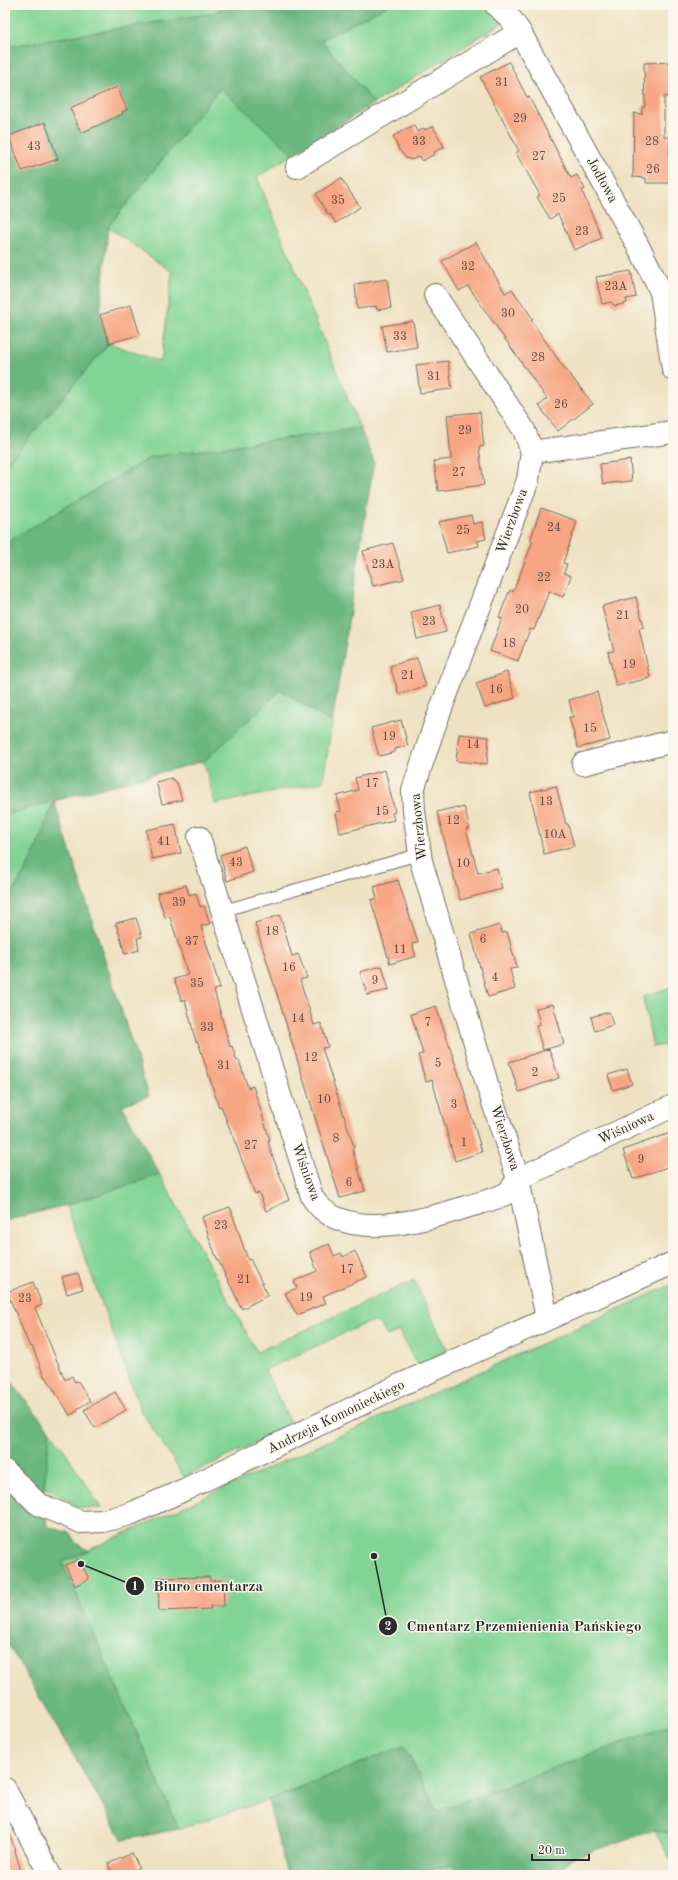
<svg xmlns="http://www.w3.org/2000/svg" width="678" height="1880" viewBox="0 0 678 1880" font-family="'Old Standard TT',serif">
<rect width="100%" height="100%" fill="#fbf7ec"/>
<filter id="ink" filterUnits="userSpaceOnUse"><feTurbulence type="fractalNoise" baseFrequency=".025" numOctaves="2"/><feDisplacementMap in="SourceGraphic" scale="8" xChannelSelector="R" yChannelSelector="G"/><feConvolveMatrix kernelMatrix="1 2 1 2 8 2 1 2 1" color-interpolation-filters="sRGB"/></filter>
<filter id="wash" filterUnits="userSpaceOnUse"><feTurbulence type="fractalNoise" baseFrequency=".012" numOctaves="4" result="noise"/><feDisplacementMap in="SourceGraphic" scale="16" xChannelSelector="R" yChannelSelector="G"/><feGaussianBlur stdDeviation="0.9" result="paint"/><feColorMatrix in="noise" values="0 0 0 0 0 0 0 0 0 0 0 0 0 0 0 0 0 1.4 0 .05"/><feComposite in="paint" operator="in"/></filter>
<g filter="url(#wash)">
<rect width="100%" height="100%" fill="#efe2c3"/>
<path fill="#82d495" stroke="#568060" d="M5,5H228L213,13L5,47Z
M389,5H496L510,18L374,103L321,40Z
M220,87L293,154L257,177L360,428L151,457L5,543V466L109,343L161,362L172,272L108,227Z
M281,690L332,723L323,782L215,804L204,761Z
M54,800L33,857L5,906V815Z
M673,986V1043L653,1047L643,997Z
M160,1175L257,1352L414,1280L449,1353L417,1365L399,1331L387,1336L380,1324L372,1322L364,1324L265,1370L292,1426L184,1477L141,1411L66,1205Z
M673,1284V1724L437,1811L404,1746L268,1800L179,1829L62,1562Z
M50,1431L65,1451L101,1508H80L44,1487Z
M655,1830L673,1834V1865Z
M452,1865L470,1875H395Z"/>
<path fill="#69b67e" stroke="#4a7054" d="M228,5H389L321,40L374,103L293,154L220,88L108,227L100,315L109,343L5,466V47L213,13Z
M360,428L374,462L332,723L281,690L204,761L54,801L149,1096L122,1105L160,1175L66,1205L5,1221V906L33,857L54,801L5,815V543L151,457Z
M5,1370L7,1376L50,1431L44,1487L47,1526L70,1533L75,1542L89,1551L62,1562L179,1829L123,1840L5,1639Z
M673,1724V1834L655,1830L571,1858L557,1875H470L452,1865L395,1875H287L268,1800L404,1746L437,1811Z"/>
<g id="blocks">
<path fill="#f7a582" d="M509,62L527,97H529L571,178L577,175L585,189L582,191L602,238L574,250L558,214L550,219L537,197L540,195L516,153L519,151L480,77Z
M673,62V96L664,97V137H670L669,160H673V183H646V178L633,177L634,113L642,114V107H645L644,63Z
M117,87L127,110L122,112L123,114L81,133L70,108Z
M45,122L58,159L22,171L9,136Z
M414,125L417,132L424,128L425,130L433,126L444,147L434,152L435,154L422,161L420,156L412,160L406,158L399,150L393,136Z
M341,178L360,207L336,223L330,214L328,215L316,194Z
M476,242L505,293L512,289L533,319L531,320L559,361L593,404L558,431L539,406L547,399L468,286L459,291L442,261Z
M631,271L636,297L626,299L627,303L615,306L611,302L602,304L596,277Z
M387,279L391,308L377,310L376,306L357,309L355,284Z
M131,305L140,335L109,343L100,315Z
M413,321L417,347L387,352L382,326Z
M448,361L452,389L420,393L416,365Z
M480,412L484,446L479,447L484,485L438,491L434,461L451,459L447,415Z
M630,460L632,481L603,484L600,464Z
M541,508L577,521L563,563L567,564L564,573L571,576L563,597L549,591L534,630L530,629L518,661L490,651L502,618L499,617L510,590L513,592L533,541H530Z
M471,515L473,524L482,522L486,539L477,541L479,546L447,553L439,522Z
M393,543L404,579L373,586L363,551Z
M636,597L644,627L639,628L650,678L616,686L608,652L614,651L602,606Z
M440,605L446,632L417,639L411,612Z
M417,658L426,686L399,694L390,666Z
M507,672L515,698L485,708L476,683Z
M597,692L610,740L578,748L569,717H573L569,700Z
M401,720L408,746L395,749V752L379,756L371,728Z
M459,734L489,737L487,764L456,761Z
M385,770L395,812L392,813L394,820L340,833L336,812L341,811L337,796L358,790L355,778Z
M171,778L177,783L182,800L162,804L156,782Z
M556,786L566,824H568L574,846L544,854L530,792Z
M457,807V809L464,807L470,829H466L478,873L497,868L502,889L460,900L437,812Z
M175,824L181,853L152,859L146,830Z
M245,846L253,872L227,881L220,855Z
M398,880L418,942L412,944L416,956L390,964L371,900L377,898L374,887Z
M186,885L189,895L196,893L200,907L204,906L210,924L201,926L220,988L214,990L230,1047L232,1046L237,1061L239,1060L248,1088L253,1086L270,1140H268L271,1152L289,1200L266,1211L259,1193L255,1194L221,1106L219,1107L198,1042H196L185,1000L182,1001L174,979L188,975L170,917L165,918L157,893Z
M280,915L292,956L298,954L307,978L300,980L314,1025L321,1023L328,1047L322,1048L354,1147L352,1148L365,1191L340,1198L255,923Z
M136,918L142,937L137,938L139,950L125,954L116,923Z
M499,925L502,933L507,932L517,968L510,969L515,989L488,997L471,934Z
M382,966L389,990L367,995L360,972Z
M553,1004L564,1044L543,1050L536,1026L540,1025L536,1008Z
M436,1006L463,1087L482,1152L455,1161L432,1080L426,1082L418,1055L423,1054L411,1014Z
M609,1012L613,1025L595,1031L591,1017Z
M549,1049L559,1078L519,1092L509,1062Z
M627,1069L632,1084L613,1090L608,1075Z
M673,1132V1165L633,1179L623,1150Z
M230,1207L248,1260L250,1259L268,1295L242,1309L215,1254L202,1217Z
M329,1244L334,1256L341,1253L343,1257L355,1251L367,1277L323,1296L326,1303L297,1315L285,1293L297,1288L294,1281L317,1271L310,1252Z
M78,1273L83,1289L67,1294L62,1277Z
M33,1282L42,1305L35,1308L65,1380L72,1376L75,1382L78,1381L90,1401L77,1409L78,1411L70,1415L46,1377L45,1378L32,1346L30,1347L7,1292Z
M115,1392L126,1410L95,1428L84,1410Z
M79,1559L89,1579L75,1586L65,1565Z
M210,1577V1581L223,1580L224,1606H210L211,1609L159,1611L158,1578Z
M5,1830H9L22,1875H5Z
M132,1853L139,1868L123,1875H113L108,1864Z"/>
</g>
</g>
<g filter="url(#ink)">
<use href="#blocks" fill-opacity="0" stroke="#706b60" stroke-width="1"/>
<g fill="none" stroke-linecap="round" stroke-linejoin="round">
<defs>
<path id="service" d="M222,911L420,854"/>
<path id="minor" d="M297,167L520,32
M435,295L524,430L532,452L528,480L434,727L413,790L414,811L421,861L488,1087L518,1179L547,1318
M532,452L673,432
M583,764L673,741
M199,837L312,1197C341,1244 423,1221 466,1207C479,1203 495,1200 507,1193C511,1190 515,1183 518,1179L673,1106
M5,1789L50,1875"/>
<path id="tertiary" d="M496,5L510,18L520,32L643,255L661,292L673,369
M5,1471L38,1504L81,1522L103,1521L130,1514L186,1489L400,1385L673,1263"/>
</defs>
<use href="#service" stroke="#706b60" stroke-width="13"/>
<use href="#minor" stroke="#706b60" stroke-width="24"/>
<use href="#tertiary" stroke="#706b60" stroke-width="24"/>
<use href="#service" stroke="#fff" stroke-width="11"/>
<use href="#minor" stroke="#fff" stroke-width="22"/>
<use href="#tertiary" stroke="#fff" stroke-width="22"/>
</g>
</g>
<g text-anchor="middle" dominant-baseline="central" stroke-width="3" stroke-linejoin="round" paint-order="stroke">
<g font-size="12" fill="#5e4a41">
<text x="502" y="83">31</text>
<text x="520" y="119">29</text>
<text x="419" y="142">33</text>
<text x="652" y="142">28</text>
<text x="34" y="147">43</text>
<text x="539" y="157">27</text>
<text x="653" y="170">26</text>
<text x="559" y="199">25</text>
<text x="338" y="201">35</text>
<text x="582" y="232">23</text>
<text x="468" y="267">32</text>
<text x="616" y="287">23A</text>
<text x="508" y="314">30</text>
<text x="400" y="337">33</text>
<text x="538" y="358">28</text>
<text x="434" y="377">31</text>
<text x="561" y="405">26</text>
<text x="465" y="431">29</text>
<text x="459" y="473">27</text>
<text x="554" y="528">24</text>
<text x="463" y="531">25</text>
<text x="383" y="565">23A</text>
<text x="544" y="578">22</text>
<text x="522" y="610">20</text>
<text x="623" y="616">21</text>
<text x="429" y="622">23</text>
<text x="509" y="644">18</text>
<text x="629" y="665">19</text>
<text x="408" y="676">21</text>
<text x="496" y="690">16</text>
<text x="590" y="729">15</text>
<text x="389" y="737">19</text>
<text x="473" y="745">14</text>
<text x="372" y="784">17</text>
<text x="546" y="802">13</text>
<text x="382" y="812">15</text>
<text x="453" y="821">12</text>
<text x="555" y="835">10A</text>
<text x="164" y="842">41</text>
<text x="236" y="863">43</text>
<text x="463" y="864">10</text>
<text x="179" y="903">39</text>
<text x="272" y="932">18</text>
<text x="483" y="940">6</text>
<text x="192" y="942">37</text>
<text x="400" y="950">11</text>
<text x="289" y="968">16</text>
<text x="495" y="978">4</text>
<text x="375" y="981">9</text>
<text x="197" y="984">35</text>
<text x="298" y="1019">14</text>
<text x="428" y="1023">7</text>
<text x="207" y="1028">33</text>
<text x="311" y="1058">12</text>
<text x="438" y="1064">5</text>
<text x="224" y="1066">31</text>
<text x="535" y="1073">2</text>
<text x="324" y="1100">10</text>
<text x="454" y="1105">3</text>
<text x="336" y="1139">8</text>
<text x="464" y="1143">1</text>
<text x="251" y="1146">27</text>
<text x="641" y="1160">9</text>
<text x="349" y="1183">6</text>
<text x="221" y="1226">23</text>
<text x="347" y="1270">17</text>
<text x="244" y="1280">21</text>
<text x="306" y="1298">19</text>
<text x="25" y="1299">23</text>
</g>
<g font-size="14" fill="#2b2b2b" stroke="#fbf7ec">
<text transform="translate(602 180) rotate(61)">Jodłowa</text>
<text transform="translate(512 521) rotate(-70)">Wierzbowa</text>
<text transform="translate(419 827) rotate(-96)">Wierzbowa</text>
<text transform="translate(626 1128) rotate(-25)">Wiśniowa</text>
<text transform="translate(505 1138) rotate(72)">Wierzbowa</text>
<text transform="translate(306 1172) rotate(70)">Wiśniowa</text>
<text transform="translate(336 1417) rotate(-26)">Andrzeja Komonieckiego</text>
</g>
</g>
<path fill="none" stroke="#2b2b2b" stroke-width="1.5" d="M81 1564L135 1586M374 1556L388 1626"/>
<g fill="#2b2b2b" stroke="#fbf7ec" stroke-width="1.5">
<circle cx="81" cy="1564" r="4"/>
<circle cx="374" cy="1556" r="4"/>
<circle cx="135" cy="1586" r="10"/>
<circle cx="388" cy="1626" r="10"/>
</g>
<g font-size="12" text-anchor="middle" font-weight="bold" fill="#fff">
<text x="135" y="1590">1</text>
<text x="388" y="1630">2</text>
</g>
<g font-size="15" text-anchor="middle" font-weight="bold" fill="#2b2b2b" stroke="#fbf7ec" stroke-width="3" stroke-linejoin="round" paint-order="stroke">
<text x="208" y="1591">Biuro cmentarza</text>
<text x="524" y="1631">Cmentarz Przemienienia Pańskiego</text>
</g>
<rect width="678" height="1880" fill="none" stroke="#fbf7ec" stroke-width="20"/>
<path d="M532 1854v6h57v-6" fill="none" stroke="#2b2b2b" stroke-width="2"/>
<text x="538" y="1854" font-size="12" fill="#2b2b2b" stroke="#fbf7ec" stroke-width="3" paint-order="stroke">20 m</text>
</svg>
